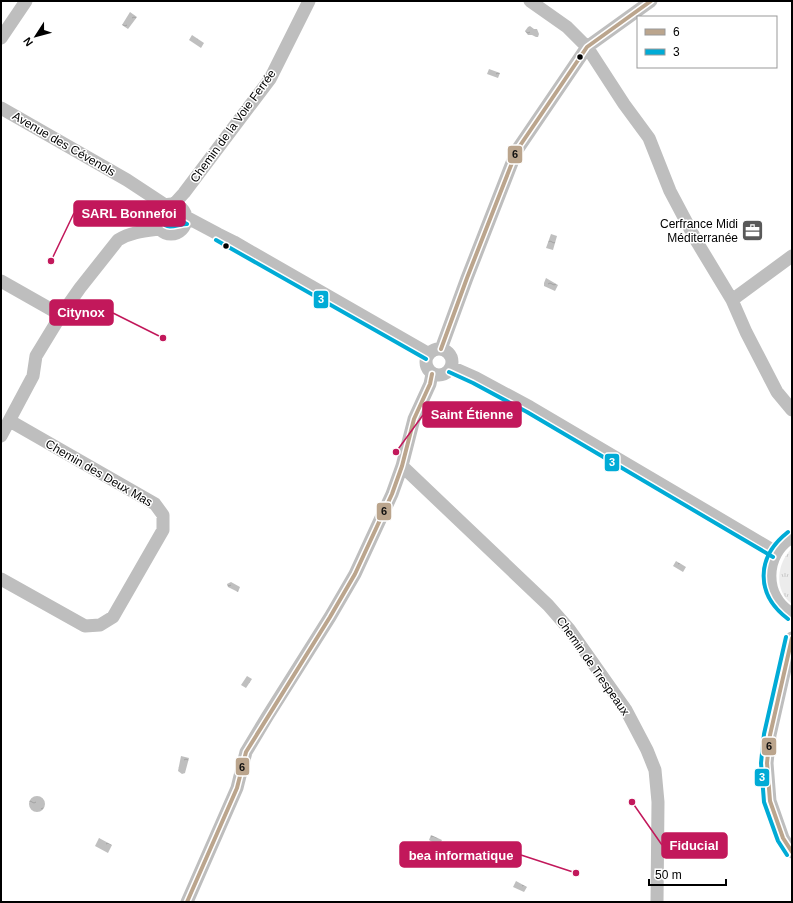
<svg xmlns="http://www.w3.org/2000/svg" width="793" height="903" viewBox="0 0 793 903" font-family="Arial,sans-serif">
<defs>
<pattern id="grass-tufts" width="24" height="20" patternUnits="userSpaceOnUse"><rect width="24" height="20" fill="#ececec"/><path d="M3 7l-1-3M5 7V3M7 7l1-3M15 17l-1-3M17 17v-4M19 17l1-3" fill="none" stroke="#c9c9c9"/></pattern>
<pattern id="water-ripples" width="26" height="14" patternUnits="userSpaceOnUse"><rect width="26" height="14" fill="#bfbfbf"/><path d="M2 4q2-2 4 0t4 0M15 11q2-2 4 0t4 0" fill="none" stroke="#a2a2a2"/></pattern>
</defs>
<rect width="100%" height="100%" fill="#fff"/>
<path fill="url(#grass-tufts)" d="M792,548V604C773,590 777,563 792,548Z"/>
<path fill="url(#water-ripples)" d="M130,12L137,17L128,29L122,25Z
M530,26L534,29H537L539,34L538,37H536L532,35H528L525,31L528,27Z
M192,35L204,43L201,48L189,40Z
M489,69L500,73L498,78L487,74Z
M551,234L557,236L553,250L546,248Z
M546,278L558,285L555,291L544,286V283Z
M676,561L686,567L683,572L673,566Z
M231,582L240,587L238,592L228,587L227,584Z
M247,676L252,679L246,688L241,685Z
M181,756L189,758L185,773L182,774L178,771Z
M29 804a8 8 0 1 1 16 0a8 8 0 1 1-16 0Z
M431,835L442,840L439,846L429,840Z
M99,838L112,845L108,853L95,846Z
M516,881L527,887L524,892L513,887Z"/>
<g fill="none" stroke-linecap="round" stroke-linejoin="round">
<path stroke="#bebebe" stroke-width="13" d="M530,1L567,27L587,47L624,104L649,138L670,191L697,242L732,300L746,332L777,392L792,410
M1,38L26,1
M1,108L127,180L165,205
M174,204L184,193L270,79L309,1
M156 219a15 15 0 1 1 30 0a15 15 0 1 1-30 0Z
M186,217L218,234L234,242L429,354
M1,281L61,315
M732,300L792,256
M426 362a13 13 0 1 1 26 0a13 13 0 1 1-26 0Z
M441,349L467,278L517,150L587,47L651,1
M451,367L476,378L530,407L776,552
M1,436L33,376L36,356L61,315L80,288L118,240C131,232 145,231 160,229
M402,466L548,605L569,629L626,710L647,750L655,770L658,802L657,902
M792,537C763,553 762,598 792,614
M1,579L85,626L100,625L113,617L163,530V515L155,504L10,421
M792,638L770,735L767,763L770,801L783,838L792,852
M187,902L237,788L246,752L267,717L330,617L355,574L392,494L402,466L414,419L430,384L432,374"/>
<defs>
<path id="bus-1" d="M441,349L467,278L517,150L587,47L651,1
M792,638L770,735L767,763L770,801L783,838L792,852
M187,902L237,788L246,752L330,617L355,574L392,494L402,466L414,419L430,384L432,374"/>
<path id="bus-2" d="M170,210L177,213L181,221L187,224C177,224 163,233 162,217L167,211Z
M216,240L426,359
M449,372L473,383L527,412L773,557
M788,532C756,557 755,594 788,619
M786,637L764,734L761,763L764,802L778,841L787,855"/>
</defs>
<use href="#bus-1" stroke="#fff" stroke-width="7"/>
<use href="#bus-2" stroke="#fff" stroke-width="7"/>
<use href="#bus-1" stroke="#bba58d" stroke-width="4"/>
<use href="#bus-2" stroke="#00abd6" stroke-width="4"/>
</g>
<defs>
<symbol id="office-square" viewBox="-11 -11 22 22"><rect x="-9" y="-9" width="18" height="18" rx="4" fill="#595959" stroke="#fff"/><path d="M-6-3h4V-5.5h4V-3h4V5H-6ZM-1-4.5V-3h2v-1.5ZM-6 0V1H6V0Z" fill="#fff"/></symbol>
</defs>
<g fill-rule="evenodd">
<use href="#office-square" x="740" y="218" width="25" height="25"/>
</g>
<g fill="#000" stroke="#fff" stroke-width="1.5">
<circle cx="580" cy="57" r="3.5"/>
<circle cx="226" cy="246" r="3.5"/>
</g>
<g text-anchor="middle" dominant-baseline="central" stroke-width="3" stroke-linejoin="round" paint-order="stroke">
<g font-size="12" fill="#000" stroke="#fff">
<text transform="translate(233 126) rotate(-54)">Chemin de la Voie Ferrée</text>
<text transform="translate(64 144) rotate(30)">Avenue des Cévenols</text>
<text transform="translate(99 473) rotate(30)">Chemin des Deux Mas</text>
<text transform="translate(593 666) rotate(55)">Chemin de Trespeaux</text>
</g>
<g font-size="12" fill="#000" stroke="#fff" text-anchor="end">
<text x="738" y="224">Cerfrance Midi<tspan x="738" dy="14">Méditerranée</tspan></text>
</g>
</g>
<path fill="none" stroke="#c2185b" stroke-width="1.5" d="M51 261L74 213M163 338L113 313M396 452L423 415M632 802L662 845M576 873L521 855"/>
<g fill="#c2185b" stroke="#fff" stroke-width="1.5">
<circle cx="51" cy="261" r="4"/>
<circle cx="163" cy="338" r="4"/>
<circle cx="396" cy="452" r="4"/>
<circle cx="632" cy="802" r="4"/>
<circle cx="576" cy="873" r="4"/>
</g>
<g fill="#c2185b" stroke="#c2185b" stroke-width="1.5">
<rect x="74" y="201" width="111" height="25" rx="4"/>
<rect x="50" y="300" width="63" height="25" rx="4"/>
<rect x="423" y="402" width="98" height="25" rx="4"/>
<rect x="662" y="833" width="65" height="25" rx="4"/>
<rect x="400" y="842" width="121" height="25" rx="4"/>
</g>
<g font-size="13" text-anchor="middle" font-weight="bold" fill="#fff">
<text x="129" y="218">SARL Bonnefoi</text>
<text x="81" y="317">Citynox</text>
<text x="472" y="419">Saint Étienne</text>
<text x="694" y="850">Fiducial</text>
<text x="461" y="860">bea informatique</text>
</g>
<g stroke="#fff" stroke-width="1.5">
<rect x="507" y="145" width="16" height="19" rx="4" fill="#bba58d"/>
<rect x="313" y="290" width="16" height="19" rx="4" fill="#00abd6"/>
<rect x="604" y="453" width="16" height="19" rx="4" fill="#00abd6"/>
<rect x="376" y="502" width="16" height="19" rx="4" fill="#bba58d"/>
<rect x="761" y="737" width="16" height="19" rx="4" fill="#bba58d"/>
<rect x="235" y="757" width="15" height="19" rx="4" fill="#bba58d"/>
<rect x="754" y="768" width="16" height="19" rx="4" fill="#00abd6"/>
</g>
<g font-size="11" text-anchor="middle" font-weight="bold" fill="#fff">
<text x="321" y="303">3</text>
<text x="612" y="466">3</text>
<text x="762" y="781">3</text>
</g>
<g font-size="11" text-anchor="middle" font-weight="bold" fill="#111">
<text x="515" y="158">6</text>
<text x="384" y="515">6</text>
<text x="769" y="750">6</text>
<text x="242" y="771">6</text>
</g>
<rect width="793" height="903" fill="none" stroke="#000000" stroke-width="4"/>
<rect x="637" y="16" width="140" height="52" fill="#ffffff" stroke="#999999"/>
<rect x="645" y="29" width="20" height="6" fill="#bba58d" stroke="#999999"/>
<text x="673" y="36" font-size="12" fill="#000000">6</text>
<rect x="645" y="49" width="20" height="6" fill="#00abd6" stroke="#999999"/>
<text x="673" y="56" font-size="12" fill="#000000">3</text>
<g transform="translate(36 36) rotate(234)" stroke="#ffffff" stroke-width="3" paint-order="stroke">
<path d="M0-3L7 15L0 10L-7 15Z" fill="#000000"/>
<text y="-6" font-size="11" font-weight="bold" text-anchor="middle" fill="#000000">N</text>
</g>
<path d="M649 879v6h77v-6" fill="none" stroke="#000000" stroke-width="2"/>
<text x="655" y="879" font-size="12" fill="#000000" stroke="#ffffff" stroke-width="3" paint-order="stroke">50 m</text>
</svg>
